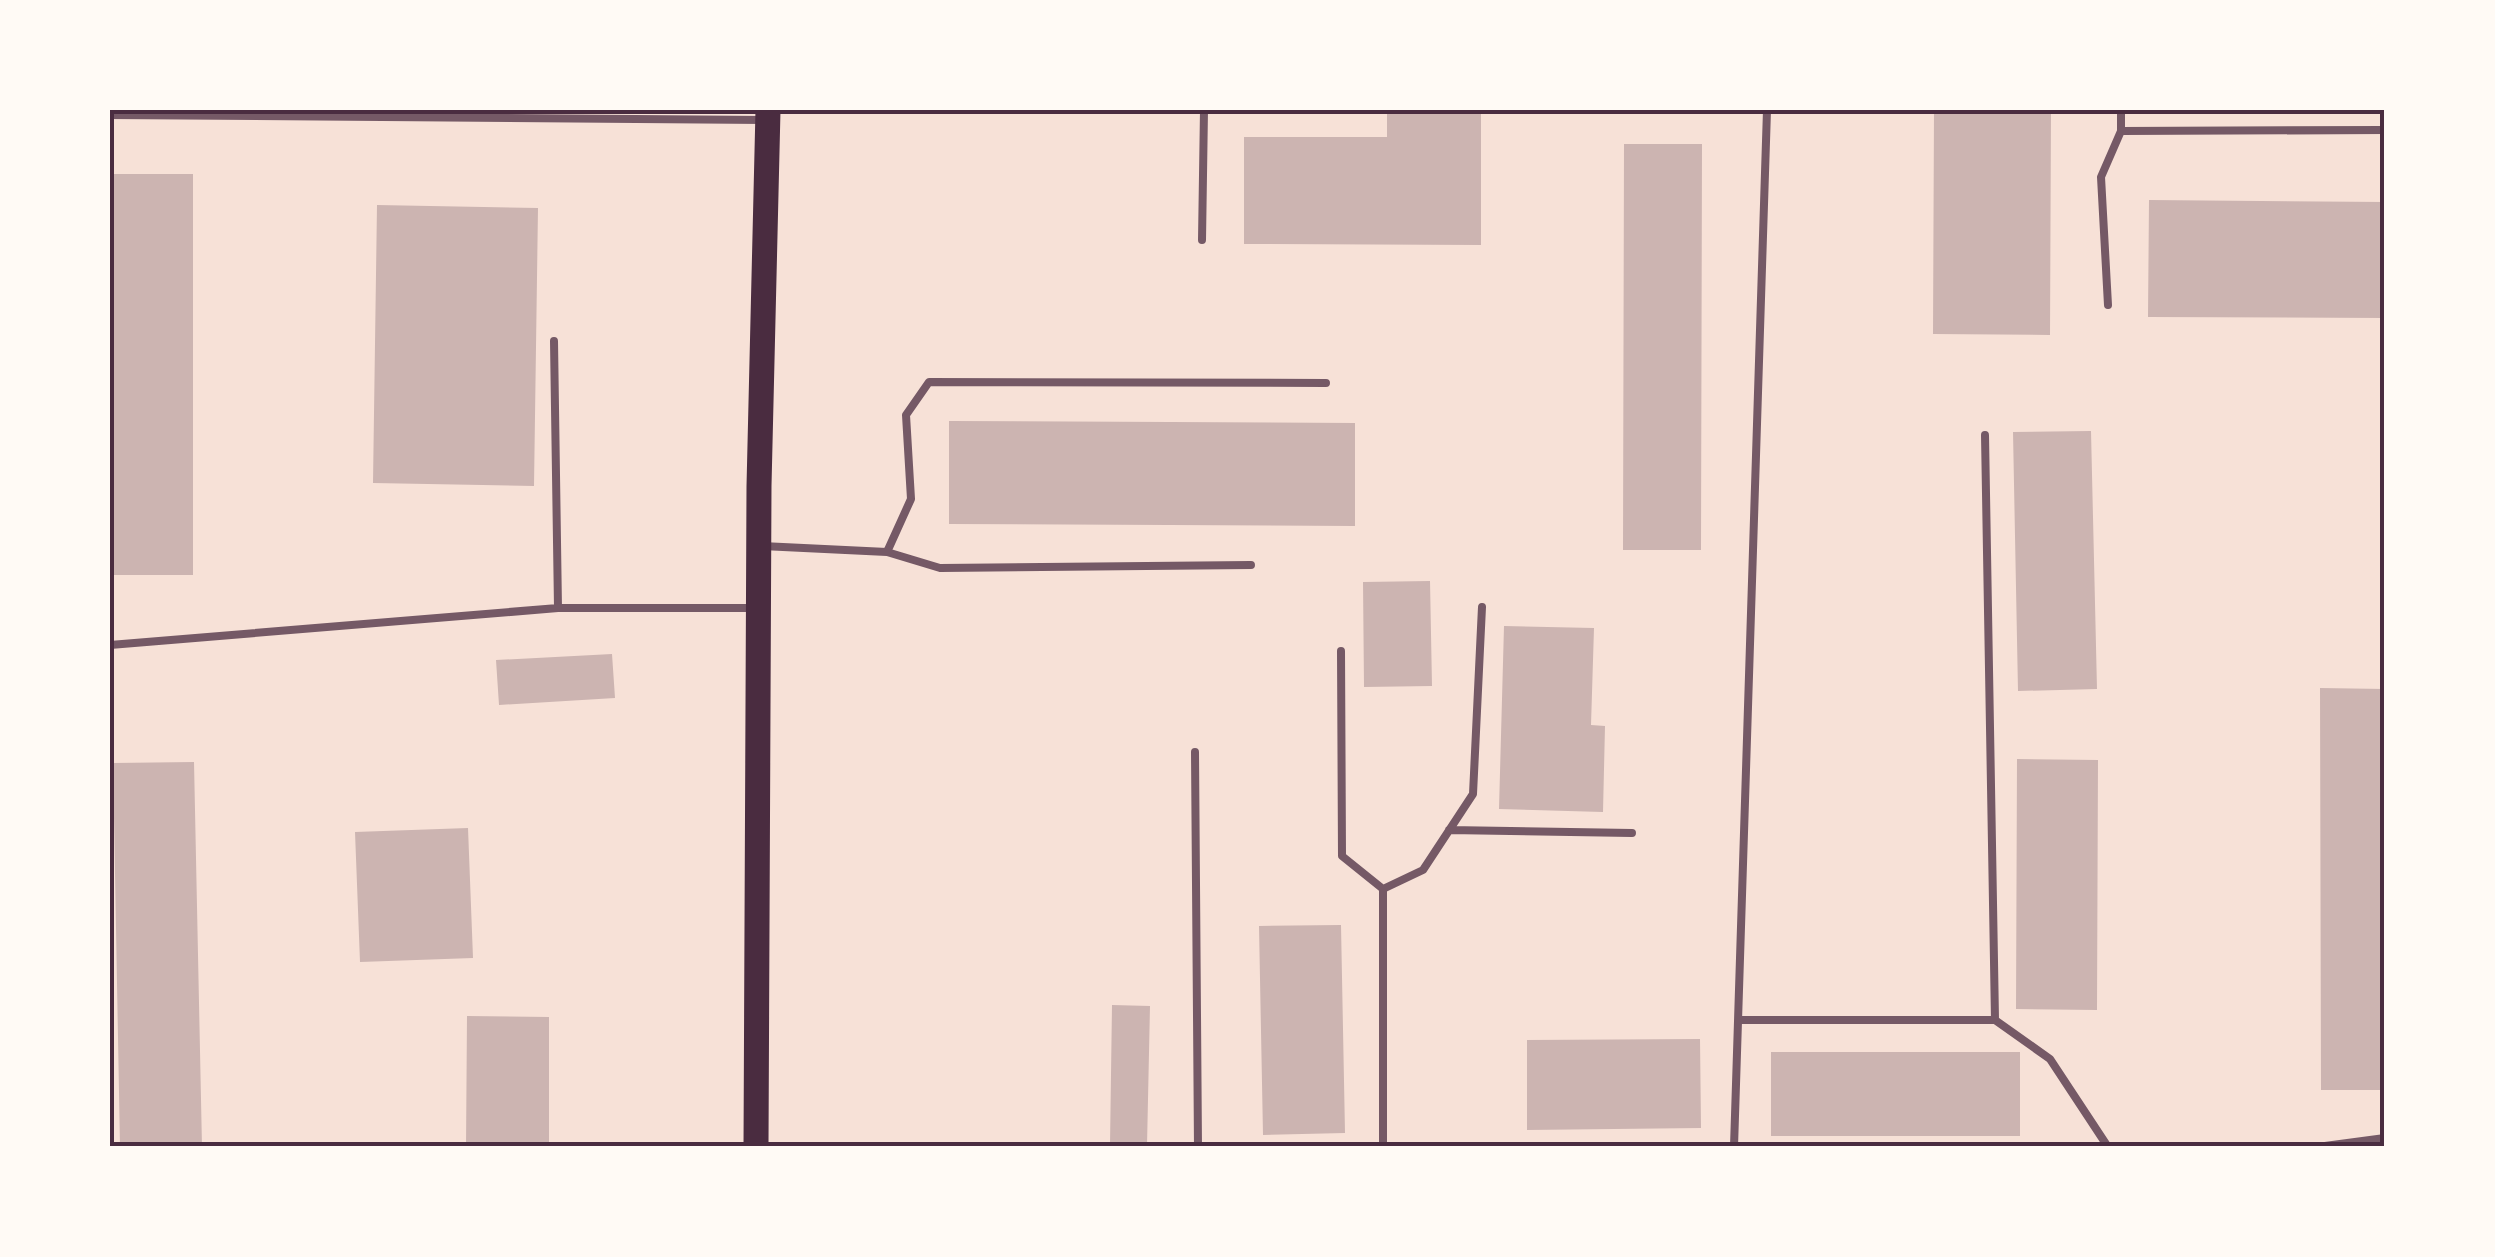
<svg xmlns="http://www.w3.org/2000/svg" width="2495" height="1257" viewBox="0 0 2495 1257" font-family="'Source Sans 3',sans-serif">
<rect width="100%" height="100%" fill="#f7e1d7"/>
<path fill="#ccb4b1" d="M1387,110H1481V245L1244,244V137H1387Z
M1934,110H2051L2050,335L1933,334Z
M1624,144H1702L1701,550H1623Z
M110,174H193V575H111Z
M2149,200L2385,202V318L2148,317Z
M377,205L538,208L534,486L373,483Z
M949,421L1355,423V526L949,524Z
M2091,431L2097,689L2018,691L2013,432Z
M1430,581L1432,686L1364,687L1363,582Z
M1504,626L1594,628L1591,725L1605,726L1603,812L1499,809Z
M612,654L615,698L499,705L496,660Z
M2320,688L2385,689V1090H2321Z
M2017,759L2098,760L2097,1010L2016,1009Z
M194,762L202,1147H120L113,763Z
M468,828L473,958L360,962L355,832Z
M1341,925L1345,1133L1263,1135L1259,926Z
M1112,1005L1150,1006L1147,1146L1110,1145Z
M467,1016L549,1017V1147H466Z
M1700,1039L1701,1128L1527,1130V1040Z
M1771,1052H2020V1136H1771Z"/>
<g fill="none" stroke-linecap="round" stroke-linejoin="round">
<path stroke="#755966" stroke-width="8" d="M2121,110V131L2385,130
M110,115L765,120
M1202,240L1204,110
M2108,305L2101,177L2121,131
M554,341L558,608
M762,546L887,552L911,499L906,415L929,382L1326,383
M887,552L940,568L1251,565
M110,645L558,608H754
M1341,651L1342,856L1383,889V1147
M1195,752L1198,1147
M1449,830L1632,833
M1383,889L1423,870L1473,794L1482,607
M1740,1020H1995L1985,435
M1995,1020L2050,1059L2108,1147
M1734,1147L1767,110"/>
<path stroke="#755966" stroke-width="10" d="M2325,1147L2385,1139"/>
<path stroke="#4a2c40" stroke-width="25" d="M756,1147L759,486L768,110"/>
</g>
<rect width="2495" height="1257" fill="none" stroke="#fffaf5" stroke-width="225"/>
<rect x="112" y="112" width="2270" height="1032" fill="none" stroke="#4a2c40" stroke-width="4"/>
</svg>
